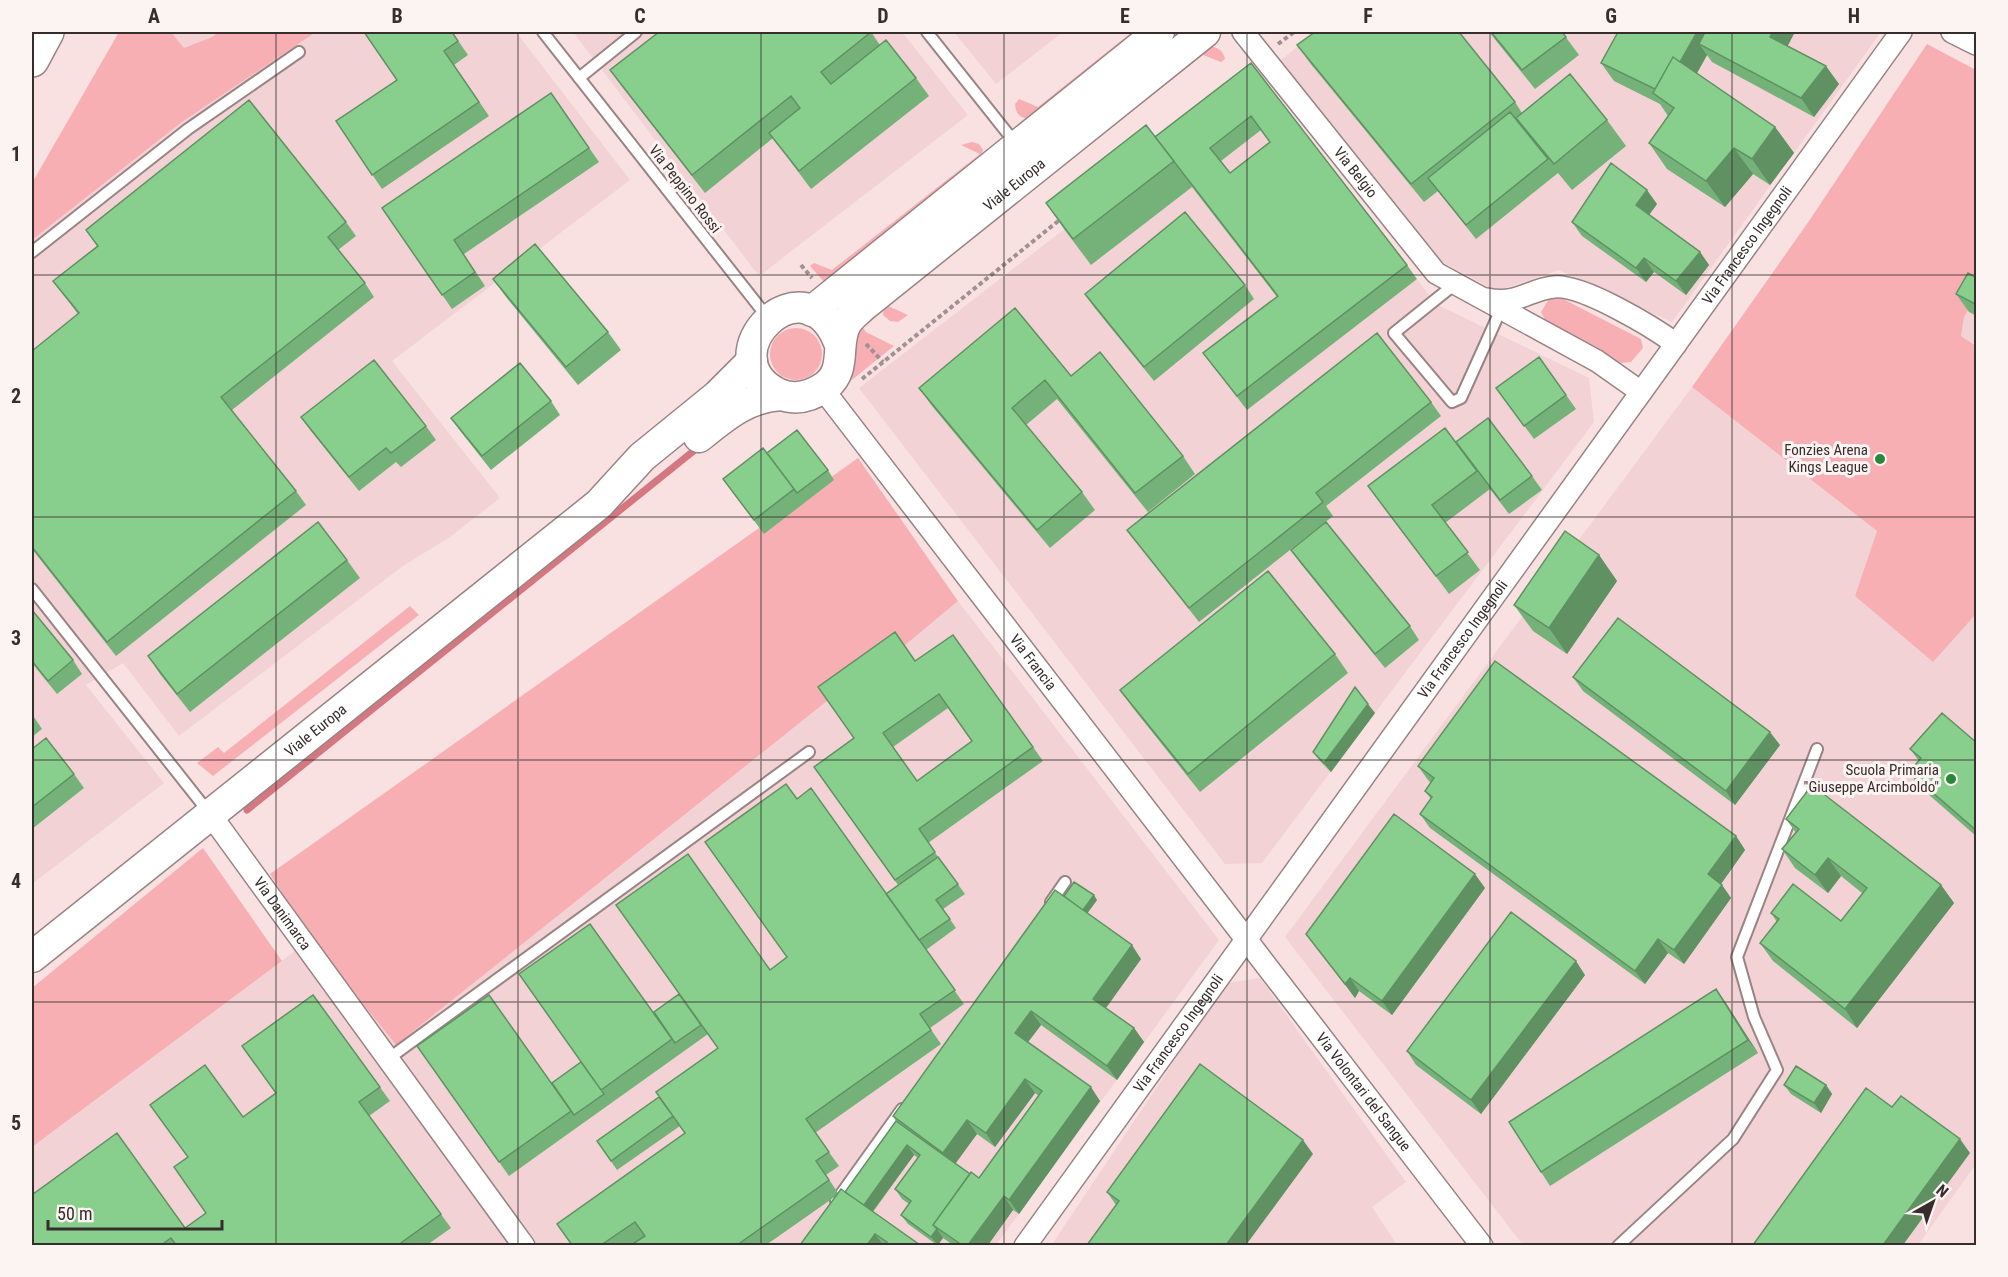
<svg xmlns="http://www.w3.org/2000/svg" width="2008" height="1277" viewBox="0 0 2008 1277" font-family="'Roboto Condensed',sans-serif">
<rect width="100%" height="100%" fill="#f9e1e2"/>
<path fill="#f2d2d4" d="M171,32H218L212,37L184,48Z
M316,32H516L630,180L392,361L500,498L450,537L403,566L179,736L123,663L86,685L164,783L32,884V240L182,122Z
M573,32H902L968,115L759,276Z
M954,32H1063L996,84Z
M1315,32H1881L1672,322L1559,270L1496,291L1439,260L1280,61Z
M1261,77L1436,304L1589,378L1594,422L1262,863L1225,864L859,388Z
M1976,297V346L1961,336L1964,317Z
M1692,387L1877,531L1855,596L1932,661L1976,614V1164L1918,1245H1523L1285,937Z
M958,601L1219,940L996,1245L32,1246V1147L311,939L396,1045L827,701L904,646Z
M1260,978L1406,1182L1372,1207L1397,1245L1051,1246L1226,983Z"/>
<path fill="#f7afb4" d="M119,32H171L184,48L212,37L218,32H316L182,122L32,240V183Z
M1132,32H1141L1031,119C1020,118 1016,115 1015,104L1019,99L1038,107Z
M1927,44L1976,70V297L1964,317L1961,336L1976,346V614L1933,662L1855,596L1877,531L1692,387L1809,221Z
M1206,46C1215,46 1223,49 1225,59L1221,62L1203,55L888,306L908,315L898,322L890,321L883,315L884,304Z
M972,142L979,144L983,150L981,156L825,283L810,266L814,263L832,270L980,154L961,145Z
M1561,298L1641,339L1643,348L1631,362L1621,363L1547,324L1541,312L1549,299Z
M859,322L866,332L894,346L843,387Z
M770 354a26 26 0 1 1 52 0a26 26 0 1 1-52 0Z
M858,458L958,601L904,646L827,701L396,1045L311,939L270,874Z
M410,606L419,615L213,776L197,763L218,747L224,753Z
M203,848L282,961L32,1147V988Z"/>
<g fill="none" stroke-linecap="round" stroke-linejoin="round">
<path stroke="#d47780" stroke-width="7" d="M247,810L701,445"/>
<defs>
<path id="lane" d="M543,32L768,318
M927,32L1016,144
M579,78L636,32
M32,252L188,129L299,52
M1455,284L1394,333L1452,402L1461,398L1502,307
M32,589L210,814
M1051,902L1065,882
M388,1059L809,752
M836,1201L902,1109
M1618,1246L1733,1139L1777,1070L1754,1017L1737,957L1817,749"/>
<g id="street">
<path id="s1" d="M1243,32L1436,273L1597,361L1641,392"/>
<path d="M1952,32L1976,44"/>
<path d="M1487,299C1519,305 1527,290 1554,287C1582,284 1653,327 1676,344"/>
<path id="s2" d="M822,388L1482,1246"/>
<path id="s3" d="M210,814L524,1246"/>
<path id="s4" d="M1025,1246L1901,32"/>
</g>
<g id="secondary">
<path d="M812,311L1159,32"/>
<path id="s5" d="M840,345C807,252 702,357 779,394C796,401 812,396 826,386C848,369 834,342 847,322C851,316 858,311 863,306L1205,32"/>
<path d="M699,437C725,416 747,397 781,395"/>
<path id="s6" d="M32,957L599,504L642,457L717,396L752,361"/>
</g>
<path id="highway" d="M32,60L47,32"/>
</defs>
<use href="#lane" stroke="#998485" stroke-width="14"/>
<use href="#street" stroke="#998485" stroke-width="24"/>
<use href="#secondary" stroke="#998485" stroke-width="33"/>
<use href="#highway" stroke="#998485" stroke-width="36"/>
<path stroke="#a29091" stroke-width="4" stroke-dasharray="4.5 3" stroke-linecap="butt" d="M1278,44L1294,32
M801,265L812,278
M866,344L883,362
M862,379L1062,218"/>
<use href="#lane" stroke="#fff" stroke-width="10"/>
<use href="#street" stroke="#fff" stroke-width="21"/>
<use href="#secondary" stroke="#fff" stroke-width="30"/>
<use href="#highway" stroke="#fff" stroke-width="33"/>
</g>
<path fill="#75b27a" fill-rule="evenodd" d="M452,32L468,55L454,65L489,116L382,189L336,121L397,80Z
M871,32L880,45L916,78L929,96L811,189L773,138L705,193L623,88L610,70Z
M1489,32H1562L1579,55L1535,89Z
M1618,32L1788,46L1839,84L1814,117L1712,62L1707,55L1697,73L1775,127L1794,153L1770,185L1753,174L1725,207L1667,169L1649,143L1668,116L1660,104L1614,81L1601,63Z
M1297,45L1515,102L1522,113L1607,120L1626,146L1572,190L1558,173L1476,239L1438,191L1424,202L1310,63Z
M1251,63L1407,265L1417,279L1247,410L1203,353L1277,297L1192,187L1091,265L1064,229L1046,203L1155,137ZM1261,130L1270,142L1230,173L1221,161Z
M551,93L599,162L464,254L485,286L452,309L382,208Z
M1657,204L1649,215L1700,252L1709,265L1686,295L1654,272L1646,282L1582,236L1572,222Z
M346,222L356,236L338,250L365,283L374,297L232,410L296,491L306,505L116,656L32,549V351L78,314L53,281L97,246L86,230Z
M1977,278V316L1969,312L1956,294Z
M493,279L608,332L621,350L578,385L506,297Z
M1245,285L1254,299L1154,381L1094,307L1085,294Z
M1539,357L1576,409L1534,439L1496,388Z
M1071,376L1183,456L1195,474L1148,512L1057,399L1026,425L1082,492L1095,510L1050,548L932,406L919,388Z
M551,401L560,415L491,470L461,432L451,418Z
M1431,402L1441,416L1326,506L1333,516L1199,622L1137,543L1127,530Z
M301,417L426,426L436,440L401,467L396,462L359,491L311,431Z
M1456,442L1532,476L1542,490L1509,514L1487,485L1490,489L1445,523L1480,570L1449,594L1368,486Z
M767,453L828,470L834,480L764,534L723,479Z
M1291,550L1410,626L1419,640L1385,668L1301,564Z
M1599,555L1617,581L1567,654L1533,631L1514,605Z
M347,560L360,578L190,712L160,674L148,656Z
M32,610L73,660L82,674L57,694L32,663Z
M953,635L1043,761L928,843L965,894L943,909L956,928L926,950L964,1004L930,1028L941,1044L815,1133L839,1166L826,1175L838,1193L845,1192L896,1121L893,1116L1064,896L1097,900L1087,913L1141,959L1106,1008L1134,1028L1144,1042L1117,1080L1041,1025L1028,1042L1100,1101L1019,1214L1013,1210L988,1245H953L943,1238L937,1245L908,1224L901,1215L909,1204L902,1199L895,1189L918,1158L914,1155L873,1212L920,1245H800L836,1196L766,1245H572L685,1133L680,1126L617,1170L597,1141L659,1097L718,1048L708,1034L509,1176L417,1046L552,1083L660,1022L770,970L787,957L797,799L901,915L898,885L814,767L854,738L915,661ZM948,708L972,741L917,781L893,747ZM1035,1093L1039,1096L979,1178L970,1174L955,1163L977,1134L995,1147Z
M1335,654L1348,673L1200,792L1133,708L1120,690Z
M1573,677L1780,745L1735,805L1583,691Z
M1375,713L1331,772L1320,761L1313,752Z
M32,714L42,729L32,737Z
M1977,743V837L1919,786L1909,772L1919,761L1910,749Z
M32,749L74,774L84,788L32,829Z
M1418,766L1736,836L1745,850L1721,884L1731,898L1684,964L1668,953L1645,984L1430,828L1420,814L1431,799L1425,791L1431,783L1428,780Z
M1786,819L1941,885L1954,903L1857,1028L1773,961L1760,943L1777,922L1771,913L1841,921L1862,893L1841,876L1828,893L1795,868L1782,849L1796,833Z
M1485,888L1392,1015L1359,991L1355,998L1306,934Z
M1585,975L1481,1114L1416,1065L1407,1051Z
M1716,989L1758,1053L1550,1186L1541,1172Z
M313,995L390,1101L369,1116L451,1228L427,1245H32L185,1228L206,1213L243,1117L276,1093Z
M1784,1085H1826L1832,1094L1821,1113L1791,1094Z
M1313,1154L1116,1205L1107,1192Z"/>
<path fill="#5f9163" d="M1697,32H1719L1699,44L1707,55L1676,111L1663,94Z
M1773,32H1795L1783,55L1770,37Z
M1826,66L1839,84L1814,117L1801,98Z
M1775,127L1794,153L1770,185L1752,159Z
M1734,148L1753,174L1725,207L1706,181Z
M1647,190L1657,204L1646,219L1636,205Z
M1700,252L1709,265L1686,295L1676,281Z
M1644,258L1654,272L1646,282L1636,268Z
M1599,555L1617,581L1567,654L1549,628Z
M1368,704L1375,713L1331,772L1324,763Z
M1770,732L1780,745L1735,805L1726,791Z
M1736,836L1745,850L1718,888L1708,874Z
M1828,858L1841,876L1828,893L1815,875Z
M1475,874L1485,888L1392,1015L1382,1001Z
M1722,885L1731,898L1684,964L1674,950Z
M1941,885L1954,903L1857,1028L1845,1009Z
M1094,895L1097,900L1084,918L1080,913Z
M1658,939L1668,953L1645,984L1635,971Z
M1132,945L1141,959L1103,1012L1093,999Z
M1576,961L1585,975L1481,1114L1471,1100Z
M1350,978L1359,991L1355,998L1345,984Z
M1716,989L1726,1003L1758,1053L1748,1040Z
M1031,1011L1041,1025L1025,1046L1015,1033Z
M1134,1028L1144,1042L1117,1080L1107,1066Z
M1025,1079L1035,1093L995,1147L986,1133Z
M1826,1085L1832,1094L1821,1113L1814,1103Z
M1091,1087L1100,1101L1019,1214L1009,1200Z
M967,1120L977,1134L953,1167L943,1153Z
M1960,1139L1970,1153L1903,1245H1883Z
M1303,1140L1313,1154L1246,1245H1226Z
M907,1145L914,1155L869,1216L863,1207Z
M1004,1196L1013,1210L988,1245H968Z
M937,1229L943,1238L938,1245L931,1237Z
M875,1234L883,1245H867Z"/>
<path fill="#88cf8e" stroke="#5f9163" stroke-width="1.5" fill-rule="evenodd" d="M364,32H452L458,41L444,51L479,102L372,175L336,121L397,80Z
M659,32H871L821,72L831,84L886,40L916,78L799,171L769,133L800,108L791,96L692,175L610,70Z
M1315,32H1459L1515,102L1411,184L1297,45Z
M1491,32H1562L1566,37L1522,70Z
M1618,32H1697L1680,62L1673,57L1655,89L1601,63Z
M1705,32H1773L1770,37L1826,66L1801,98L1699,44Z
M1673,57L1775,127L1752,159L1734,148L1706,181L1649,143L1674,108L1653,93Z
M1251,63L1407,265L1237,396L1203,353L1278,296L1155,137ZM1251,116L1270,142L1230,173L1210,148Z
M1570,74L1607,120L1554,164L1516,118Z
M551,93L589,148L454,240L475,272L442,295L382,208Z
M249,100L346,222L328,237L365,283L221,397L296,491L107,642L32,547V351L79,313L53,281L98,246L86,230Z
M1510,112L1548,159L1466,225L1428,178Z
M1146,125L1174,161L1073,239L1046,203Z
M1611,163L1647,190L1636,205L1700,252L1676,281L1644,258L1636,268L1572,222Z
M1185,212L1245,285L1144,367L1085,294Z
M535,244L608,332L566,367L493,279Z
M1968,273L1977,278V305L1956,294Z
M1015,308L1071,376L1100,352L1183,456L1135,493L1045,380L1012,408L1082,492L1037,530L919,388Z
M1377,333L1431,402L1316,493L1323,502L1189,608L1127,530Z
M1539,357L1566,395L1524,426L1496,388Z
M374,360L426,426L391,453L386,448L349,477L301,417Z
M520,363L551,401L482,456L451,418Z
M1488,418L1532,476L1500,500L1456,442Z
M1445,428L1477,471L1432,505L1468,552L1436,576L1368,486Z
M797,430L828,470L797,493L767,453Z
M763,448L794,489L754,520L723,479Z
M318,522L347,560L177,694L148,656Z
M1326,522L1410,626L1375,654L1291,550Z
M1565,531L1599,555L1549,628L1514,605Z
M1268,571L1335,654L1188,774L1120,690Z
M32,610L73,660L48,681L32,661Z
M1618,618L1770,732L1726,791L1573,677Z
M895,632L915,661L953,635L1033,747L919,829L935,852L895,880L814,767L854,738L818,687ZM939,694L972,741L917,781L883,733Z
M1495,661L1736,836L1708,874L1722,885L1674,950L1658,939L1635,971L1420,814L1432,797L1425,791L1434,778L1418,766Z
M1355,687L1368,704L1324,763L1313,752Z
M1942,713L1977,743V831L1909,772L1921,758L1910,749Z
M46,738L74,774L32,807V749Z
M786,784L797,799L811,788L955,990L920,1014L931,1030L806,1119L829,1152L816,1161L829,1180L737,1245H631L645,1236L635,1222L601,1245H572L557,1224L685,1133L656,1092L718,1048L616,905L688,854L770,970L787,957L705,842Z
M1812,785L1941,885L1845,1009L1760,943L1779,919L1771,913L1793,884L1841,921L1867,888L1828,858L1815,875L1782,849L1799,829L1786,819Z
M1394,814L1475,874L1382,1001L1350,978L1345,984L1306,934Z
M938,857L958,884L936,900L950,919L919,940L886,894Z
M1074,882L1094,895L1083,910L1064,896Z
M1055,890L1132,945L1093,999L1134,1028L1107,1066L1031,1011L1015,1033L1091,1087L1009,1200L1004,1196L968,1245H962L933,1225L971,1172L979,1178L1042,1091L1025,1079L986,1133L967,1120L943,1153L893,1116Z
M1511,912L1576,961L1471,1100L1407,1051Z
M590,924L672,1039L601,1090L519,974Z
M1716,989L1748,1040L1541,1172L1509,1122Z
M679,994L701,1025L675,1043L654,1012Z
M313,995L380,1087L359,1102L441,1214L398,1245H176L171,1238L161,1245H32V1195L117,1133L185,1228L206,1213L174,1167L188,1157L150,1105L205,1065L243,1117L276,1093L242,1046Z
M489,995L571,1111L499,1162L417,1046Z
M581,1062L604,1094L574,1115L552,1083Z
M1200,1064L1303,1140L1226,1245H1087L1119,1201L1107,1192Z
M1796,1066L1826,1085L1814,1103L1784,1085Z
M1866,1088L1892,1107L1901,1096L1960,1139L1883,1245H1753Z
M659,1097L673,1116L611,1161L597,1141Z
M896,1121L970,1174L933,1225L937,1229L931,1237L901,1215L911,1201L895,1189L920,1155L907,1145L864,1205L845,1192Z
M841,1189L920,1245H884L887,1242L875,1234L867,1245H800Z"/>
<path fill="none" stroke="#362d2d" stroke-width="1.5" stroke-opacity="0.55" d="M276,32V1246M518,32V1246M761,32V1246M1004,32V1246M1247,32V1246M1490,32V1246M1732,32V1246M32,275H1976M32,517H1976M32,760H1976M32,1002H1976"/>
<g fill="#29873a" stroke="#fcf3f3" stroke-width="2">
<circle cx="1880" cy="459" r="6"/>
<circle cx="1951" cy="779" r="6"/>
</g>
<g text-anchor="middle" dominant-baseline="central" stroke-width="6" stroke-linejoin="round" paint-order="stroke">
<g font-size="15" fill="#362d2d" stroke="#fcf3f3">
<text stroke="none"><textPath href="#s1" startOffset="180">Via Belgio</textPath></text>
<text stroke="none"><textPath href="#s5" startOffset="519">Viale Europa</textPath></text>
<text transform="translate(685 189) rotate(52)">Via Peppino Rossi</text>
<text stroke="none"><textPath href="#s4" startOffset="1234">Via Francesco Ingegnoli</textPath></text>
<text stroke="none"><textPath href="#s4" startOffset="748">Via Francesco Ingegnoli</textPath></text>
<text stroke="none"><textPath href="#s2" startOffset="346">Via Francia</textPath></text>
<text stroke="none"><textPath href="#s6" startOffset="363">Viale Europa</textPath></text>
<text stroke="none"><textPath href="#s3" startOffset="123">Via Danimarca</textPath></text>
<text stroke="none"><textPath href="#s4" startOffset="262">Via Francesco Ingegnoli</textPath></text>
<text stroke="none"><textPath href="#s2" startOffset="888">Via Volontari del Sangue</textPath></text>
</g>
<g font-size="15" fill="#362d2d" stroke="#fcf3f3" text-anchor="end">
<text x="1868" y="450">Fonzies Arena<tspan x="1868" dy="17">Kings League</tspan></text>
<text x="1939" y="770">Scuola Primaria<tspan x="1939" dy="17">"Giuseppe Arcimboldo"</tspan></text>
</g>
</g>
<rect width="2008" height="1277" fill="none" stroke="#fcf3f3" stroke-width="66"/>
<g transform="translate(1933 1202) rotate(40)" stroke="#fcf3f3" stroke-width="4.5" paint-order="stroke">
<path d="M0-4.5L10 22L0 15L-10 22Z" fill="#362d2d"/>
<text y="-9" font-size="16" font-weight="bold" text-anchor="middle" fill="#362d2d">N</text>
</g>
<path d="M48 1220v9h174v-9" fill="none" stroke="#362d2d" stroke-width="3"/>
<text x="57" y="1220" font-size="18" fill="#362d2d" stroke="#fcf3f3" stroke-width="4.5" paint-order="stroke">50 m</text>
<rect x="33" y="33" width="1942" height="1211" fill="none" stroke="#362d2d" stroke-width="2"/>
<g font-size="20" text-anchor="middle" font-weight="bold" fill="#362d2d">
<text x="154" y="23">A</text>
<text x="397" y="23">B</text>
<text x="640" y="23">C</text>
<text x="883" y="23">D</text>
<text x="1125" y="23">E</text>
<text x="1368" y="23">F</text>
<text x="1611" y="23">G</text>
<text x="1854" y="23">H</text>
<text x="16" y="161">1</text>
<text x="16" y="403">2</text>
<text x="16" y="645">3</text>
<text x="16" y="888">4</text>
<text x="16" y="1130">5</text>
</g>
</svg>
